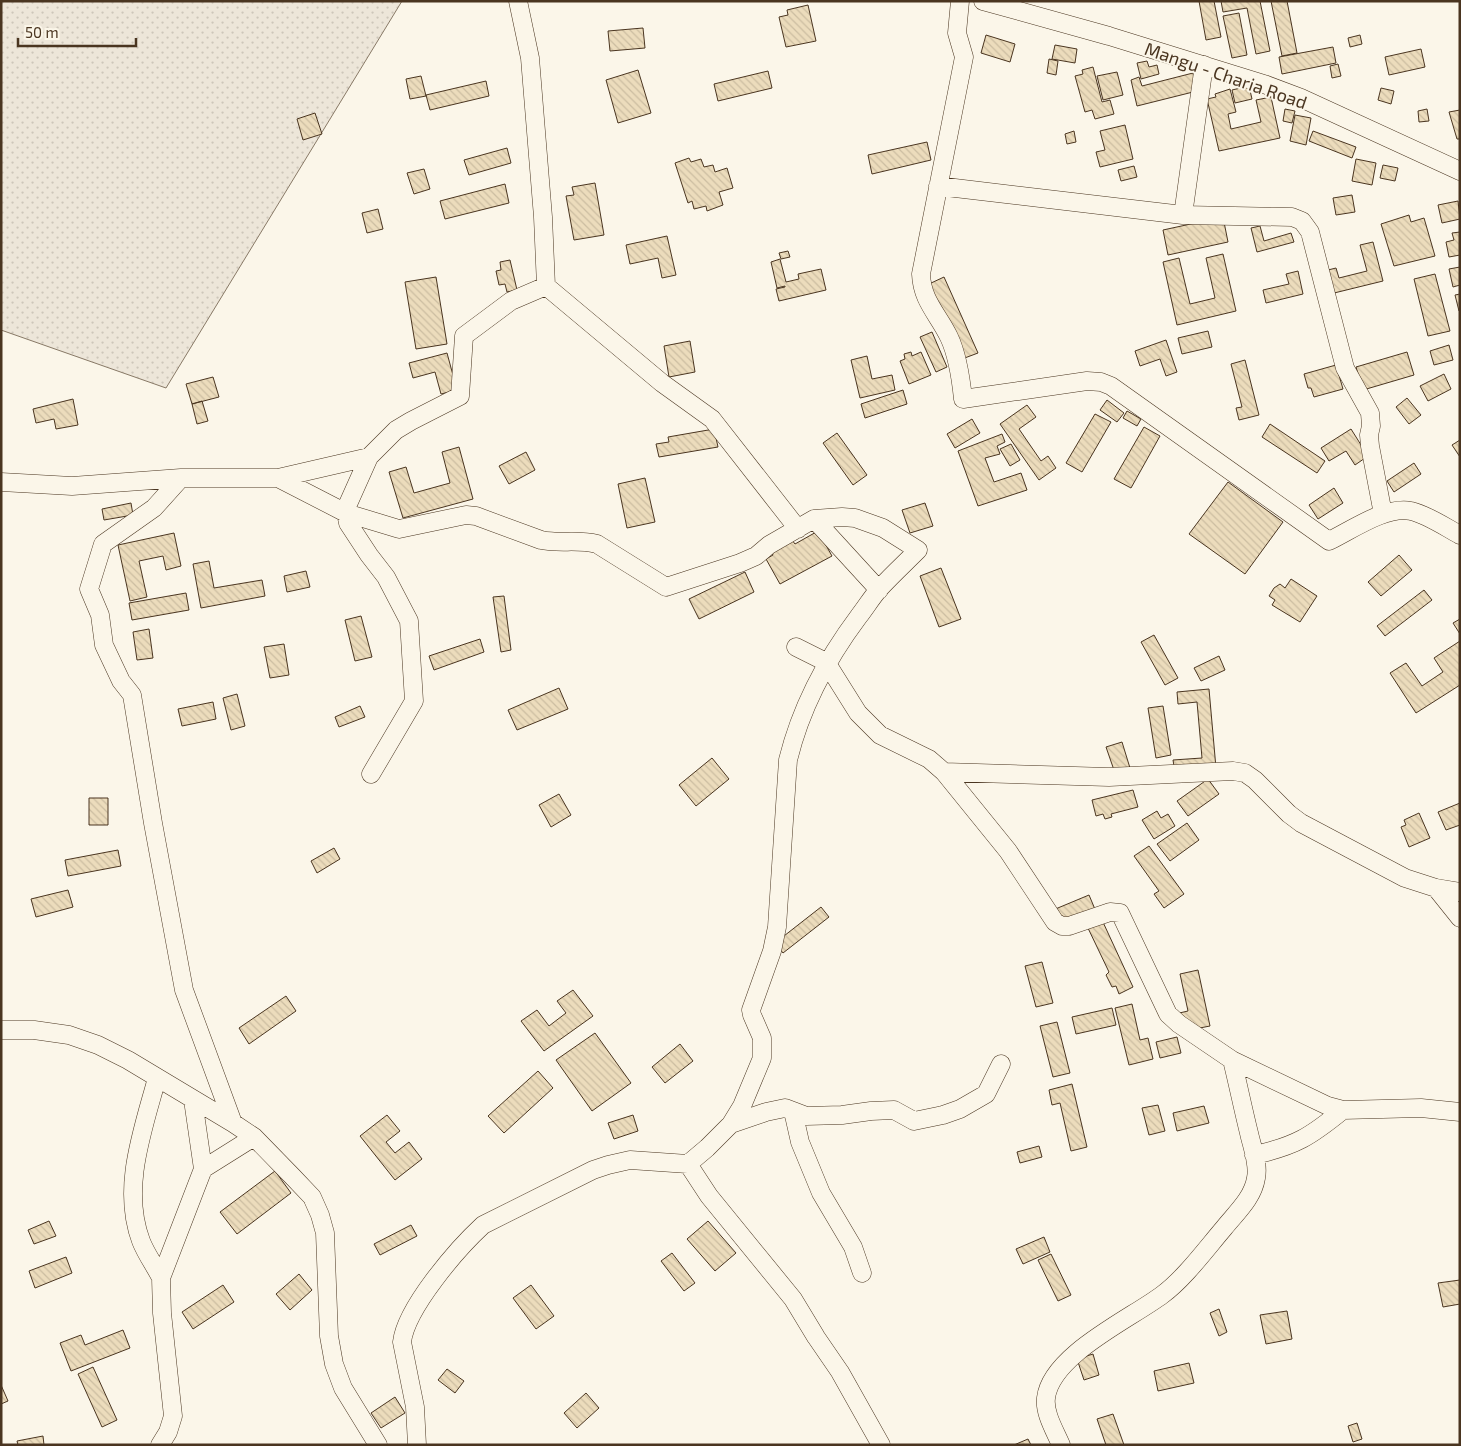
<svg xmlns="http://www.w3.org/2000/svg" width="1461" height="1446" viewBox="0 0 1461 1446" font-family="'Exo 2',sans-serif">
<defs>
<pattern id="grass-dots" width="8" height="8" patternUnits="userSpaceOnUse" patternTransform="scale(1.25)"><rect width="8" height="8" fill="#ede6d9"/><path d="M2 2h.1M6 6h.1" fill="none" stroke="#cdc6ba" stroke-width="1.8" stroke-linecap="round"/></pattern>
<pattern id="building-back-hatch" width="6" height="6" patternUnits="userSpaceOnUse" patternTransform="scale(1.25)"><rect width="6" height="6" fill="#ecdcbc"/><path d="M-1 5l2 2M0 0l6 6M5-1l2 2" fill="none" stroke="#ccbda1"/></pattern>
</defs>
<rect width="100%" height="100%" fill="#fbf6e9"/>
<path fill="url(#grass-dots)" stroke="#887966" d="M1,1H402L166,388L1,330Z"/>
<path fill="url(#building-back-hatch)" stroke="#4a3520" d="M1199,1H1214L1221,37L1206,40Z
M1221,1H1260L1270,51L1256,54L1247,8L1223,12Z
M1271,1H1287L1297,53L1282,56Z
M808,5L816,41L786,47L779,17L788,15L787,10Z
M1239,13L1247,55L1232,58L1223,16Z
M643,28L645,48L610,51L608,31Z
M986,35L1015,44L1010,62L981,53Z
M1360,35L1362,44L1350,47L1348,38Z
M1055,45L1077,49L1075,63L1052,59Z
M1333,47L1336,63L1282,74L1279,57Z
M1421,49L1425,67L1389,75L1385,57Z
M1049,59L1058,61L1056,75L1047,73Z
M1147,61L1149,67L1157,65L1159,74L1141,79L1137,63Z
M1338,64L1341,76L1332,78L1330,66Z
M1093,67L1102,102L1110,100L1114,114L1095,119L1092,110L1085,112L1075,76L1083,74L1082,70Z
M638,70L651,113L618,123L606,80Z
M768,71L772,88L718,101L714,84Z
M1117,72L1123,95L1103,100L1097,76Z
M1193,73L1197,91L1137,106L1131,80L1139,77L1142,86Z
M421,76L426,96L410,99L406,79Z
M486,81L489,96L430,110L426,95Z
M1249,86L1252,99L1235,103L1232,90Z
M1381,88L1394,91L1391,104L1378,100Z
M1230,89L1236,112L1228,114L1231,129L1261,122L1256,100L1271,97L1280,138L1219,151L1207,99L1216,97L1215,94Z
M1285,109L1295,111L1292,123L1283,121Z
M1427,109L1429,121L1419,122L1418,111Z
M1460,110V139H1457L1449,112Z
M315,113L322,134L303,140L297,119Z
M1295,115L1311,118L1306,145L1290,141Z
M1125,125L1133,159L1100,167L1096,152L1105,150L1100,131Z
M1074,131L1076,142L1067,144L1065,134Z
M1313,131L1356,147L1352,158L1309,141Z
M927,142L931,160L872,174L868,155Z
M507,148L511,163L469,175L464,160Z
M689,158L691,162L701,159L704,167L713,165L715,172L727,168L733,188L719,192L723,205L707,211L706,206L694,209L692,201L688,203L675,163Z
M1356,159L1376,163L1372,185L1352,181Z
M1383,165L1398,168L1395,181L1380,178Z
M1134,166L1137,177L1121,181L1118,170Z
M424,169L430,189L414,194L407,173Z
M595,183L604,235L574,240L566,196L574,195L572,187Z
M505,184L509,203L445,219L440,201Z
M1352,195L1355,212L1336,215L1333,198Z
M1458,201L1460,219L1442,223L1438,205Z
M378,209L383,229L367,233L362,213Z
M1409,215L1411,222L1424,218L1435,256L1394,266L1381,224Z
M1223,217L1228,242L1168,255L1163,230Z
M1260,226L1264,241L1291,233L1294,242L1257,252L1251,228Z
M1460,232V255L1449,257L1446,242L1454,240L1452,233Z
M667,236L676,275L662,278L658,258L630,264L626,245Z
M1373,242L1383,281L1330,294L1324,271L1336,268L1339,278L1367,271L1360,245Z
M788,251L790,257L781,259L779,253Z
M1223,254L1236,311L1177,325L1163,262L1179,258L1190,304L1215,298L1206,258Z
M780,259L786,282L799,279L798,274L821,269L826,290L779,301L776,289L785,287V286L777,288L771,262Z
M510,260L517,290L507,292L505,284L499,285L496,271L501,270L500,262Z
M1460,267V285L1453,287L1449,269Z
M1298,271L1303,294L1266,303L1263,290L1289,284L1286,274Z
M1435,274L1450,331L1428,336L1414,279Z
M436,277L447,344L416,349L405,282Z
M944,277L978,353L962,359L929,284Z
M1460,294V310L1459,311L1455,295Z
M1208,331L1212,347L1182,354L1178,338Z
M932,332L947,367L936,372L920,337Z
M1166,340L1177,372L1166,376L1160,359L1140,366L1135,351Z
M690,341L695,372L669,377L664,346Z
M1449,345L1453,360L1434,365L1430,351Z
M911,352L912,356L921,352L931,375L909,384L900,361L905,359L904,354Z
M1407,352L1414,375L1363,390L1356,367Z
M447,353L457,390L441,394L435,372L413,378L409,363Z
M867,356L872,379L892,375L895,390L860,398L851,360Z
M1245,360L1259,415L1239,420L1236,408L1242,407L1231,364Z
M1336,365L1343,389L1314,397L1311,388H1308L1304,374Z
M1444,374L1451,389L1428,401L1420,386Z
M213,377L219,397L192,404L186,384Z
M903,390L907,404L865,418L861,404Z
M1407,398L1421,415L1409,424L1396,407Z
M73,399L78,425L56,429L54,419L36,423L33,409Z
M1107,400L1124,413L1117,422L1100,410Z
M202,401L208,421L197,424L192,404Z
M1027,405L1036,417L1019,429L1041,461L1048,456L1056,468L1039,480L1000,424Z
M1127,411L1141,419L1137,426L1123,418Z
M1095,414L1111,422L1082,472L1066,463Z
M972,419L980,433L955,448L947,434Z
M1270,424L1325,461L1317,473L1262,437Z
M1144,427L1160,436L1131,488L1114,479Z
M714,429L718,447L659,457L656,444L669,442L668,437Z
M1351,429L1368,456L1355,465L1346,451L1329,461L1321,448Z
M837,433L867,475L853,485L823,443Z
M1002,434L1005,442L997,446L1000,454L985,458L994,482L1021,473L1027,490L978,506L958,451Z
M1460,440V457L1452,445Z
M1011,444L1020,460L1010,466L1000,449Z
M459,447L473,499L403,518L389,472L406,467L414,493L450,483L442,452Z
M526,452L535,470L509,484L499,466Z
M1414,463L1421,474L1394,492L1387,481Z
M645,478L655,522L627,528L618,484Z
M1228,482L1283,522L1245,574L1189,534Z
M1334,488L1343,503L1318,519L1309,505Z
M131,503L133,515L104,520L102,509Z
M925,503L933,526L910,533L902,510Z
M818,531L832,556L780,584L766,559L773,555L771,551L792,540L795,544Z
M174,533L181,566L166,570L163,556L139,561L147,597L130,601L118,545Z
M1399,555L1412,570L1381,596L1368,582Z
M209,561L214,588L262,580L265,596L201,608L193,564Z
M941,568L961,619L939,627L920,576Z
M306,571L310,587L287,592L284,576Z
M745,572L754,592L699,619L689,599Z
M1291,579L1317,596L1300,622L1272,605L1275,600L1269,596L1274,588L1280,584L1285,588Z
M1424,590L1432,600L1385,636L1377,626Z
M186,593L189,610L132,620L129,603Z
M504,596L511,650L501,652L493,597Z
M361,616L372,657L355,661L345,620Z
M1460,619V634L1453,623Z
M149,629L153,658L137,660L133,632Z
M1154,635L1178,678L1165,685L1141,642Z
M480,639L484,652L434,670L429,656Z
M1460,641V685L1416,713L1390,673L1406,663L1422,686L1443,672L1434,658Z
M284,644L289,675L270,678L264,647Z
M1219,656L1225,670L1201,681L1194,668Z
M559,688L568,709L517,730L508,710Z
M1209,689L1216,768L1175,772L1173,760L1202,758L1197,702L1178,704L1177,692Z
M237,694L245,726L231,730L223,698Z
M213,702L216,719L182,726L178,709Z
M360,706L365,717L339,727L335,717Z
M1163,706L1171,755L1156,758L1148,708Z
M1122,742L1130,768L1115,773L1106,747Z
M712,758L729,779L696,806L679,785Z
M1208,779L1219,794L1188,816L1177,801Z
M1133,790L1138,807L1111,814L1112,817L1105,819L1103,814L1096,816L1092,800Z
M559,794L571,815L551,827L539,805Z
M89,798H108V825H89Z
M1460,803V825L1446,830L1438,812Z
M1157,811L1161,818L1168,814L1175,826L1154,839L1142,820Z
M1419,813L1430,838L1409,847L1401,827L1406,825L1404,820Z
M1187,823L1199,840L1170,861L1157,844Z
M1149,846L1184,894L1164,908L1154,894L1159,891L1134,856Z
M334,848L340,859L317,873L311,861Z
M118,850L121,866L68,876L65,860Z
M68,890L73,907L36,917L31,899Z
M1089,895L1097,914L1061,929L1053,910Z
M821,907L829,917L783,953L775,943Z
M1102,920L1133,987L1119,994L1116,986L1112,987L1106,975L1109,972L1087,926Z
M1042,962L1053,1003L1036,1007L1025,966Z
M1198,970L1210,1026L1179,1032L1175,1014L1188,1011L1180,974Z
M573,990L593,1016L544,1051L521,1021L537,1010L549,1026L566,1013L557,1001Z
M286,996L296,1011L249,1044L239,1028Z
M1132,1004L1140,1040L1148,1038L1153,1059L1129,1065L1115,1008Z
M1112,1008L1116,1025L1076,1034L1072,1017Z
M1057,1022L1070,1073L1053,1077L1040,1026Z
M595,1033L631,1083L592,1111L556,1060Z
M1177,1037L1181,1053L1160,1058L1156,1042Z
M680,1044L693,1061L665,1083L652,1067Z
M538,1071L553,1088L504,1133L488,1116Z
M1072,1084L1087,1147L1071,1151L1060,1103L1052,1105L1049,1090Z
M1158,1105L1165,1131L1149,1135L1142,1108Z
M1204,1106L1209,1123L1177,1131L1173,1113Z
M387,1115L400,1131L386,1142L395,1153L409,1142L422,1159L395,1180L360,1136Z
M633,1115L638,1131L614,1139L608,1123Z
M1039,1146L1042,1157L1020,1163L1017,1152Z
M275,1171L291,1193L237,1234L220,1212Z
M49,1221L56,1236L34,1244L28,1230Z
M708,1221L736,1253L715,1271L687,1239Z
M411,1225L417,1236L380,1255L374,1244Z
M1044,1237L1050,1252L1023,1264L1016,1249Z
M672,1253L695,1283L684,1291L661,1261Z
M1051,1254L1071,1295L1058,1301L1038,1260Z
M66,1257L72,1273L35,1288L29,1271Z
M299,1274L312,1290L290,1310L276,1294Z
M1460,1280V1304L1443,1307L1438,1283Z
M223,1285L234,1302L193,1329L182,1312Z
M531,1285L554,1316L536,1329L513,1298Z
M1219,1309L1227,1332L1219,1336L1210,1313Z
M1287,1311L1292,1339L1266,1344L1260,1315Z
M123,1330L130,1348L71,1371L60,1343L81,1335L85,1345Z
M1093,1354L1099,1375L1084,1380L1077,1359Z
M1189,1363L1194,1383L1158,1391L1154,1371Z
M93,1367L117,1420L102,1427L78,1374Z
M447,1369L464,1381L455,1393L438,1380Z
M1,1385L8,1401L1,1404Z
M586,1393L599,1408L577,1428L564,1413Z
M395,1397L405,1413L381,1428L371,1413Z
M1113,1414L1124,1445H1106L1097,1419Z
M1357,1423L1362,1439L1353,1442L1348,1426Z
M43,1436L44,1445H18L17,1441Z
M1028,1439L1031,1445H1014Z"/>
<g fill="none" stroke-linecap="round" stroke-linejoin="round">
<defs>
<path id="minor" d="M518,1L530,58L543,217L546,286L662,383L712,419L798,529
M960,1L957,33L964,57L921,274C922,301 938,314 949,337C958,356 961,379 963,399L1087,381L1101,382L1111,386L1329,541C1352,530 1385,506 1411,511C1428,515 1445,527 1460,535
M983,1L1109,36L1264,84L1301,98L1460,171
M938,186L1183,215L1292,217L1302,221L1310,232L1345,368L1370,413L1371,426L1369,435L1370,446L1383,514
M1183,215L1204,65
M181,478L154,508L103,544L89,589L100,615L104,645L121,681L132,695L153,823L184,990L233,1123
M278,478L346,513L399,529L466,515L476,516L541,540C560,544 578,539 597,544L666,587L740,563L756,556L769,545L814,519L842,517L855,518L883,528L918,550C905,563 892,575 880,588C872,597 866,607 859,616C826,660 801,707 788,760L777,927L772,951L751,1010L752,1015L762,1038V1058L742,1106L731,1124L707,1148L688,1164L630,1160L608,1165L593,1170L483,1225C457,1249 406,1308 402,1342L415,1407L417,1445
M1,482L72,486L181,478H278L369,457
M814,519L879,590
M796,647L826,662L858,713L880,735L929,759L944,772L1008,851L1055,922L1062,926H1069L1110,912L1120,913L1168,1014L1179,1024L1232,1060L1328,1106L1343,1110L1421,1108L1460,1112
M944,772L1109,777L1233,771L1245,773L1255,780L1289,814L1301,823L1405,878L1436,888L1460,892
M371,774L414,701L409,621L386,577L369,555L348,523L346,513L348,504L369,457L396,430L411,421L460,396L464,336L511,301L546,286
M1436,888L1460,918
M1,1030H34L69,1035L98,1045L128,1060L233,1123L254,1137L293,1177L312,1197L320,1215L325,1233L329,1336L334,1364L343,1388L378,1445
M157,1078C143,1130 121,1188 141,1241C146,1254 155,1266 161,1278
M793,1111L800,1142L821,1193L853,1247L862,1273
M731,1124L766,1112L785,1108L806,1116L842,1115L871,1111L894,1110L914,1121L943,1115L960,1109L986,1094L1001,1064
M1254,1155C1296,1146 1311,1136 1343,1110
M688,1164L709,1196L793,1299L816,1337L840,1372L881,1445
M203,1169L254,1137
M160,1445L168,1432L173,1416L162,1313L161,1278L203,1169L193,1100
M1061,1445C1055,1431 1044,1413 1046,1398C1051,1355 1130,1319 1162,1295C1184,1279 1206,1249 1224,1228C1236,1213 1253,1198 1256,1178C1259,1164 1252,1147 1249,1133C1243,1109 1238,1084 1232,1060"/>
</defs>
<use href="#minor" stroke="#4a3520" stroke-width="19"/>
<use href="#minor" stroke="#fbf6e9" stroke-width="18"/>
</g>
<g text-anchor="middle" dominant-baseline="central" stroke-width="4" stroke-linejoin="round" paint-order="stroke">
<g font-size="18" fill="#4a3520" stroke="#fbf6e9">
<text transform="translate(1226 75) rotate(19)">Mangu - Charia Road</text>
</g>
</g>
<rect width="1461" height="1446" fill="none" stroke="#4a3520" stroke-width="5"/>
<path d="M18 38v8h118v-8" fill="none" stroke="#4a3520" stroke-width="2.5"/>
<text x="25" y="38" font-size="15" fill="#4a3520" stroke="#fbf6e9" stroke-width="4" paint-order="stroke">50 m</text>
</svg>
